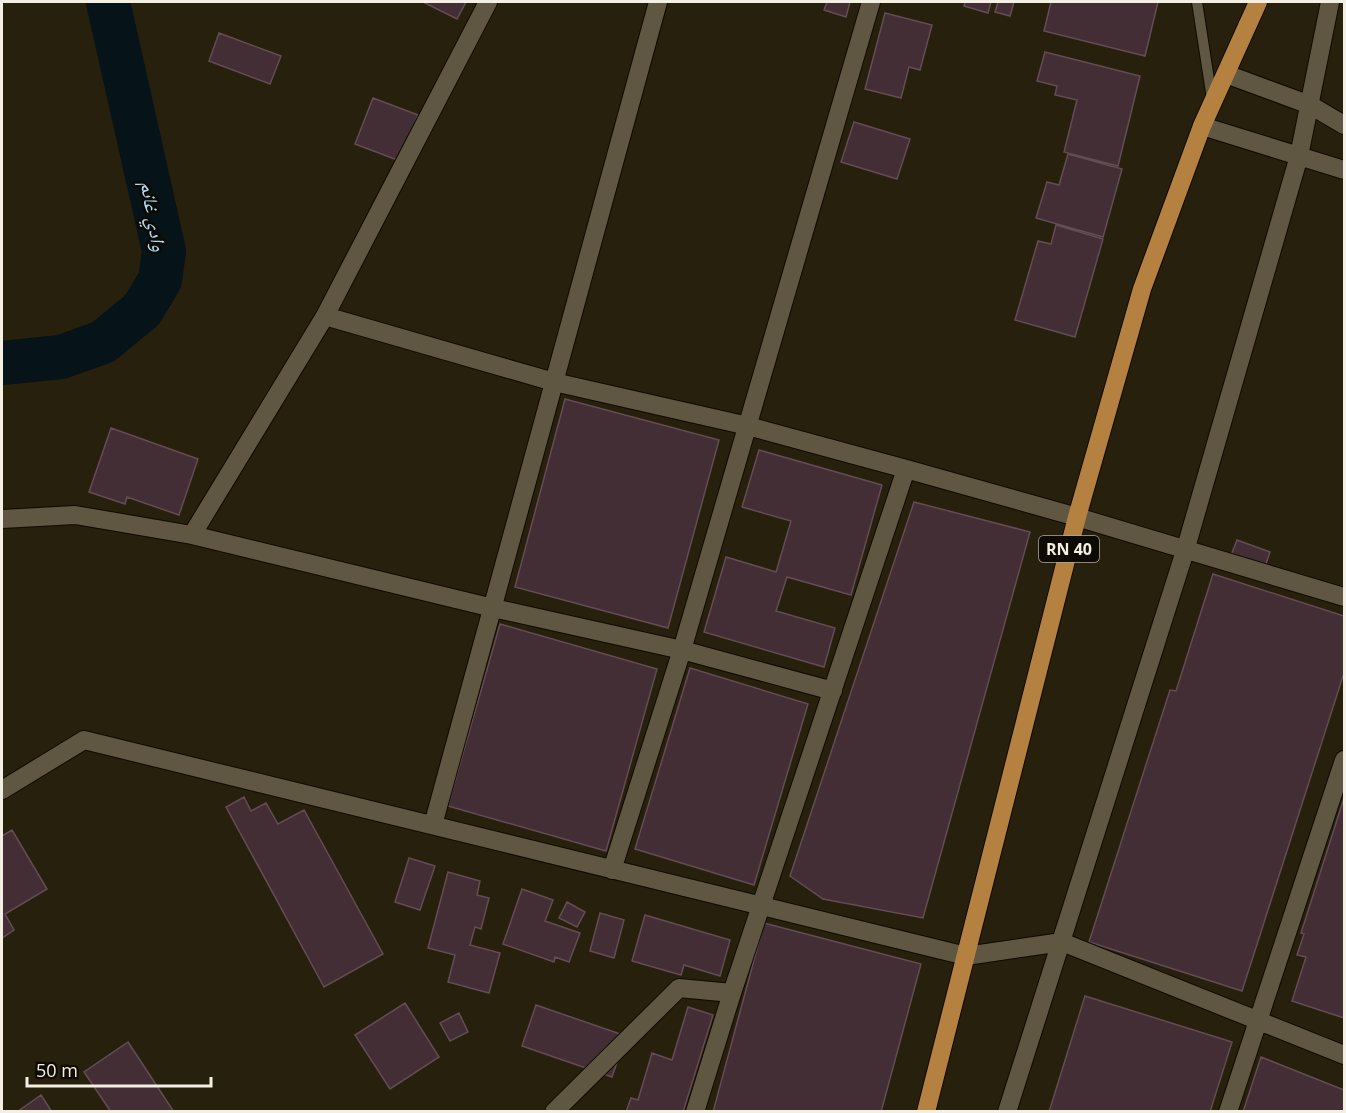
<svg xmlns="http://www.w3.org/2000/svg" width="1346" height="1113" viewBox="0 0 1346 1113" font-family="'Open Sans','Noto Naskh Arabic',sans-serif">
<rect width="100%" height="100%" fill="#27200d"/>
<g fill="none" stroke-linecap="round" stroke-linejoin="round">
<path stroke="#061318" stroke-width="44" d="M2,363L61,357L103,342L142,310L160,280L164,251L108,2"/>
</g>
<path fill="#432e35" stroke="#644c54" stroke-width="1.5" d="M426,2H466L457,19L425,3Z
M827,2H850L846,17L824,10Z
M965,2H991L988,13L964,6Z
M998,2H1014L1010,16L995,12Z
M1051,2H1158L1145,56L1044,31Z
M885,13L932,25L920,70L909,67L901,98L865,89Z
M219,33L281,56L270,84L209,61Z
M1045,52L1140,76L1118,166L1064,152L1077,100L1055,95L1057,86L1037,81Z
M373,98L418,115L400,161L355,144Z
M854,122L910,139L897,179L841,162Z
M1068,154L1122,169L1103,237L1036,218L1047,182L1059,185Z
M1056,225L1103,239L1075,337L1015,320L1038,241L1051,244Z
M565,399L719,440L668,628L515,587Z
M111,428L198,459L179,515L127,497L125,504L89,492Z
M759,450L882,485L851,595L787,577L776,611L835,628L824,667L704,632L726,557L776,572L791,521L742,507Z
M914,502L1030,532L923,918L823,899L790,876Z
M1237,540L1270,552L1264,570L1230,558Z
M1213,574L1344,616V673L1242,991L1089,942L1170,690L1176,691Z
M500,624L657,669L606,851L448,806Z
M690,668L808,704L754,885L635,849Z
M244,797L251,811L266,803L278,824L304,810L383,954L324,987L226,807Z
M1344,798V1018L1292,1001L1306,957L1297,955L1304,934L1301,933Z
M12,830L47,889L5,914L14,930L2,938V836Z
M409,858L435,866L420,910L395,902Z
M448,872L480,881L477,895L489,898L481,929L475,927L470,945L500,953L489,993L448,982L455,955L428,948Z
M522,889L553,900L545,921L580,933L569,962L555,957L554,962L503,944Z
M567,902L585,912L577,927L559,918Z
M600,913L624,920L614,958L590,951Z
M645,915L730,940L720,976L684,965L681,975L632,961Z
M764,923L921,964L881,1112H713Z
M1085,996L1232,1042L1210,1112H1049Z
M405,1003L439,1057L390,1089L355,1035Z
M536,1005L626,1036L612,1077L522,1046Z
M688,1007L713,1015L683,1112H626L631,1098L638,1100L652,1053L672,1060Z
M459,1013L468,1032L450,1041L440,1023Z
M128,1042L174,1112H111L84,1072Z
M1261,1057L1344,1090V1112H1243Z
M41,1095L52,1112H17Z"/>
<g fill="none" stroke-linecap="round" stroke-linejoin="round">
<defs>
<path id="lane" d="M1197,2L1212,99"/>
<path id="street" d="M1226,74L1310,105L1344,125
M1202,126L1344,170
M325,316L554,382L748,426L906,469L1077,517L1344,597
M2,519L75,515L192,535L493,608L682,650L833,691
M192,535L325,316L488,2
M2,790L84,740L966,956L1062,942L1344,1055
M433,825L658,2
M612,870L682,650L871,2
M554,1112L679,988L732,993
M695,1112L732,993L906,469
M1007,1112L1185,551L1299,156L1330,2
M1228,1112L1344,760"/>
<path id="primary" d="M926,1112L1077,517L1142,289L1202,126L1258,2"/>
</defs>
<use href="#lane" stroke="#100a00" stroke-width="12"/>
<use href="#street" stroke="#100a00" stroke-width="20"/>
<use href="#primary" stroke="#100a00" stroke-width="20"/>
<use href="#lane" stroke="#5f5742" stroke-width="10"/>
<use href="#street" stroke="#5f5742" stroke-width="18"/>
<use href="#primary" stroke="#b48141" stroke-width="18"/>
</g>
<g text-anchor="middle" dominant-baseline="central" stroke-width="5" stroke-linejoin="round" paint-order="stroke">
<rect fill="#0d0a04" stroke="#afaaa0" stroke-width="1.5" x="1039" y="536" width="60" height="26" rx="4.5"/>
<g font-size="16" font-weight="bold" fill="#f4efe3">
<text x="1069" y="549">RN 40</text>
</g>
<g font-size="20" font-style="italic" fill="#afddf3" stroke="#0d0a04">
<text transform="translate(154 216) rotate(80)">وادي غانم</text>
</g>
</g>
<rect width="1346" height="1113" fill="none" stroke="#f4efe3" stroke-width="6"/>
<path d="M27 1077v9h184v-9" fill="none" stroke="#f4efe3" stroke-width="3"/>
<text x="36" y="1077" font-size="18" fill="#f4efe3" stroke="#0d0a04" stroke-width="4.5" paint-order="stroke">50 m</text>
</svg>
